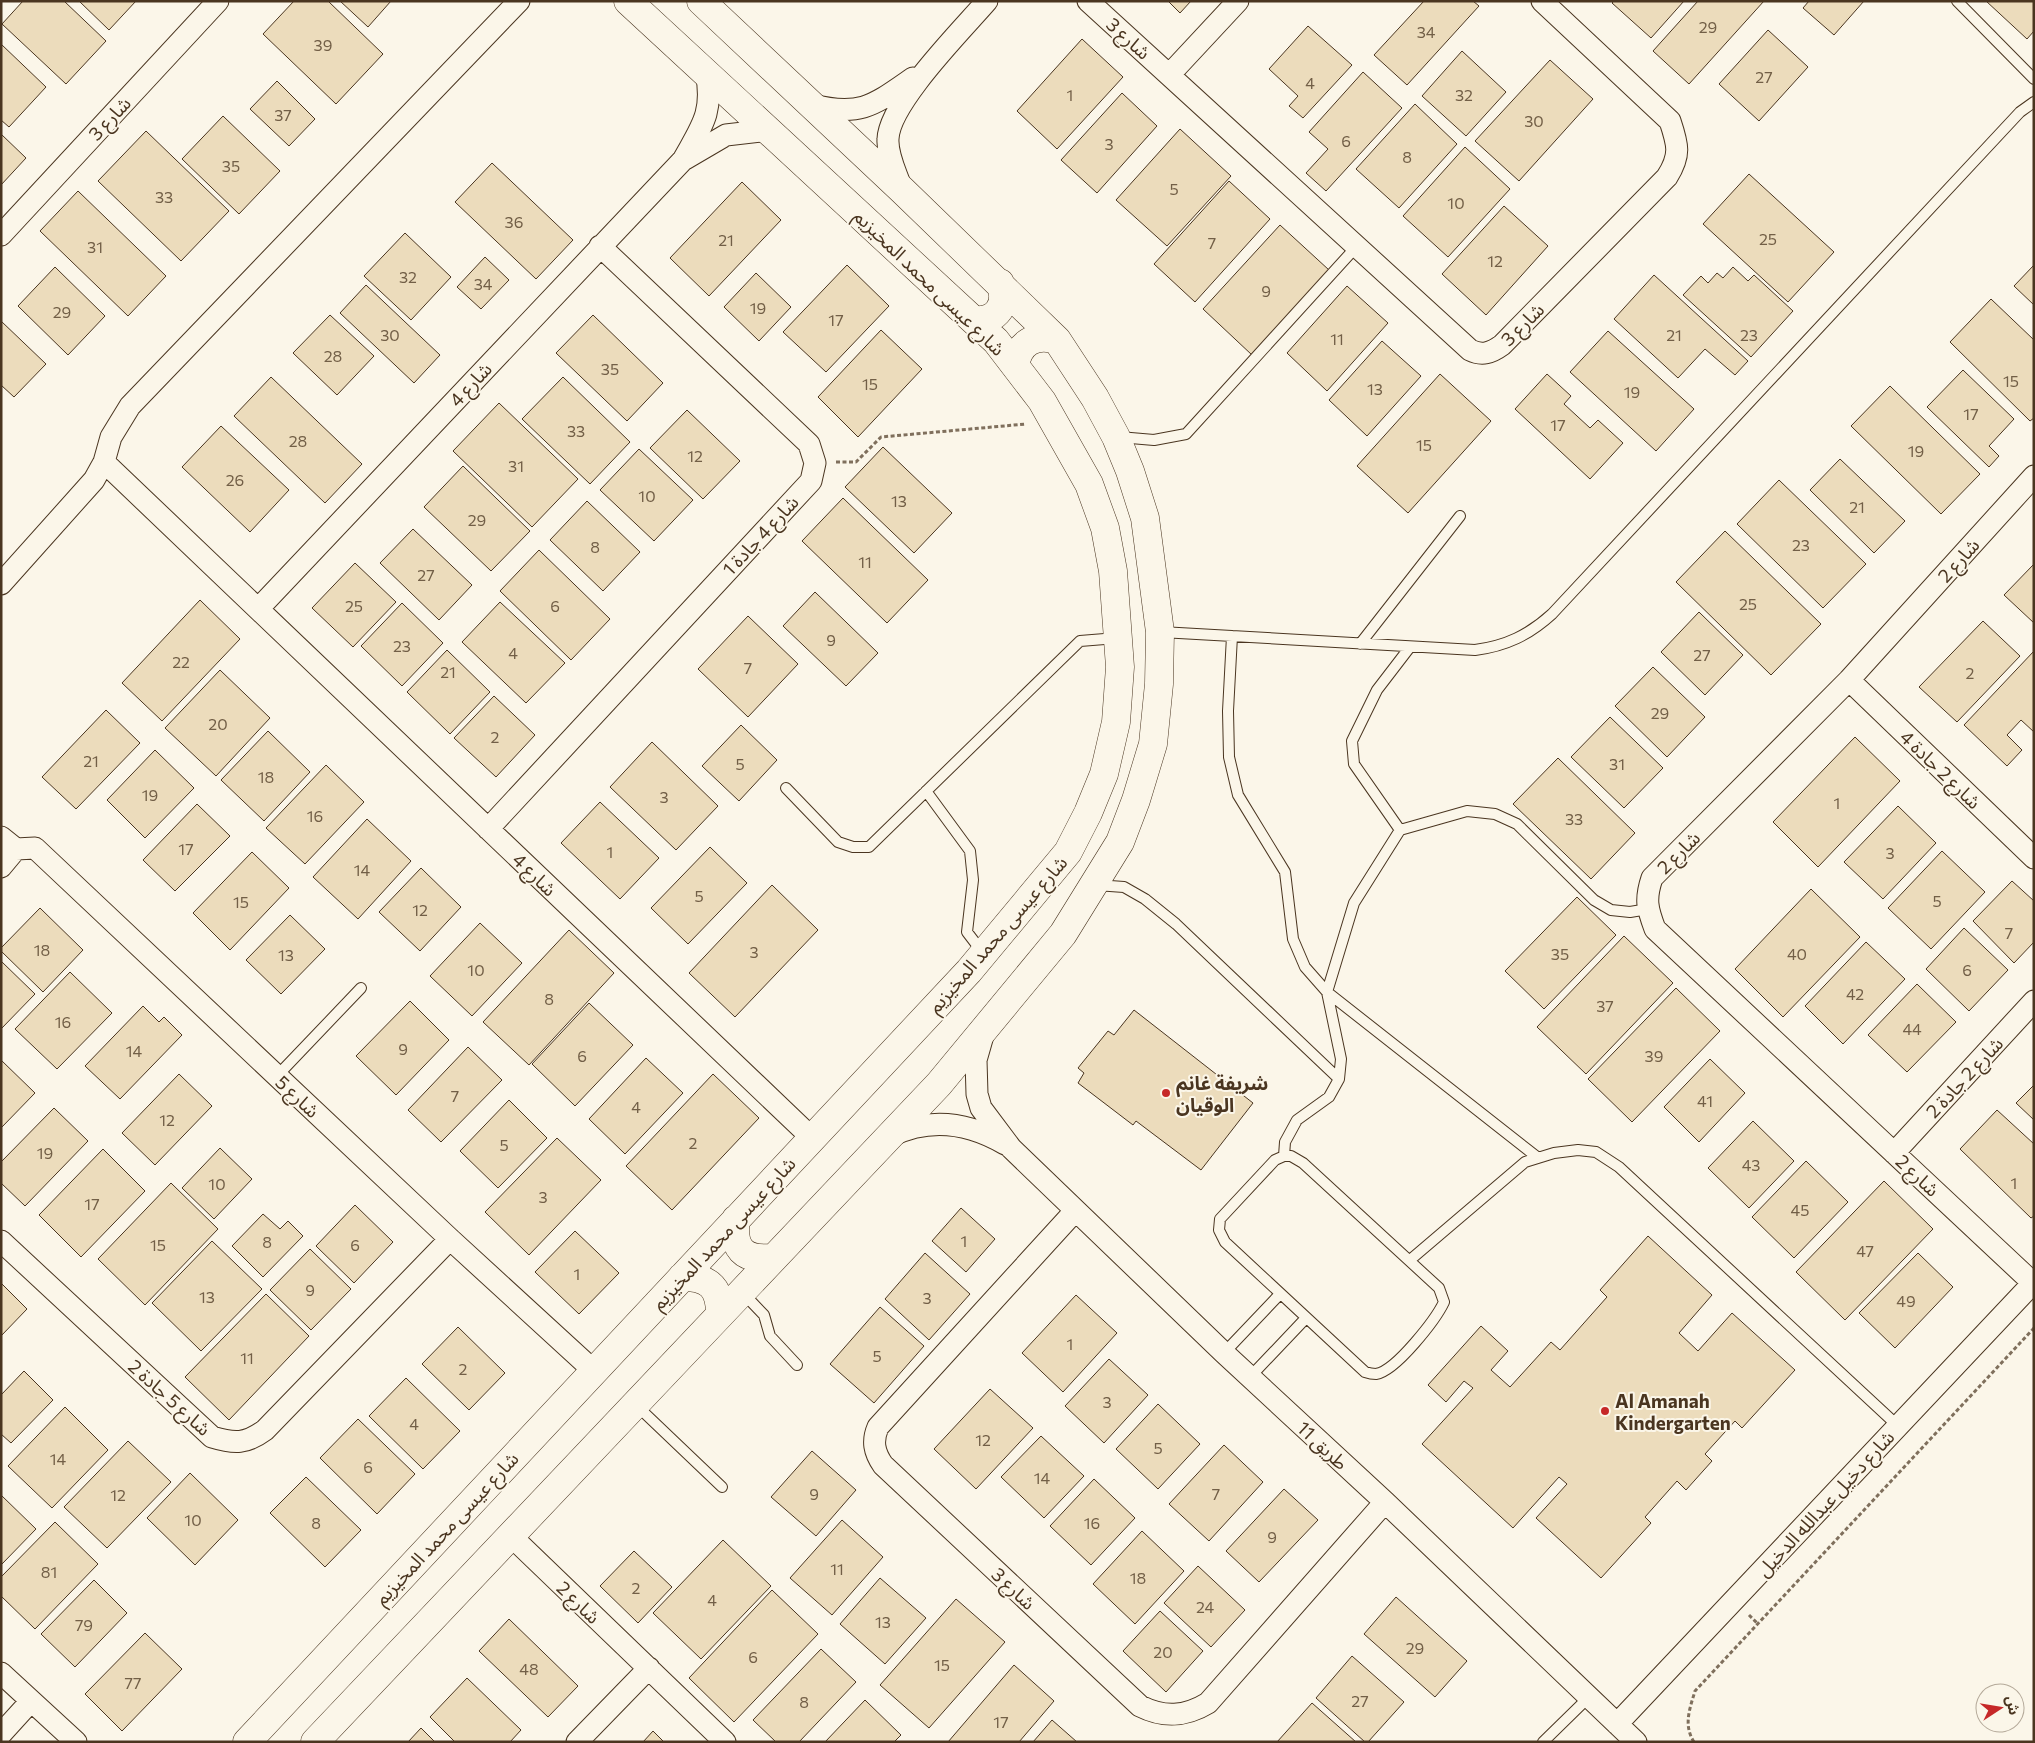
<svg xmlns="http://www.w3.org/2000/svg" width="2035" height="1743" viewBox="0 0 2035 1743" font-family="Commissioner,'Noto Sans Arabic',sans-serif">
<rect width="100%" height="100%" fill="#fbf6e9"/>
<path fill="#ecdcbc" stroke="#4a3520" d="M23,1H64L106,41L66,84L2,24Z
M79,1H136L109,30Z
M294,1H328L383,54L336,104L263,34Z
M340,1H391L368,27Z
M1168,1H1191L1180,13Z
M1424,1H1473L1479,6L1407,85L1374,55Z
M1614,1H1684L1651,38L1612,3Z
M1698,1H1764L1689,84L1653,51Z
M1809,1H1864L1834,35L1803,8Z
M1986,1H2034V31L2027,39Z
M1308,26L1352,65L1303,118L1289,106L1298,96L1269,69Z
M1768,30L1808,67L1759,121L1719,84Z
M1082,39L1123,77L1057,149L1017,111Z
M1,44L46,87L9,127L1,120Z
M1462,51L1506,92L1466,136L1422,96Z
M1550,60L1593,99L1519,181L1475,141Z
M1363,72L1402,108L1326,191L1306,173L1328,149L1309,132Z
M277,81L315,119L289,146L250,109Z
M1122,93L1157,126L1097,193L1061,160Z
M1415,104L1457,144L1399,208L1356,169Z
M223,116L280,171L239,214L182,159Z
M1180,129L1231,176L1167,246L1116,200Z
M146,131L229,211L181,261L98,181Z
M1,134L26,158L1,185Z
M1465,147L1510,189L1448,257L1403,216Z
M492,163L573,240L536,279L455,202Z
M1749,174L1834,252L1788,302L1703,224Z
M1229,181L1270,219L1195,302L1154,264Z
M742,182L781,220L709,296L670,258Z
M78,191L166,276L128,316L40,231Z
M1504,206L1548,246L1486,315L1442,274Z
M1280,225L1329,270L1252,355L1203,309Z
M405,233L451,277L411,320L364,276Z
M485,257L509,280L481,309L457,287Z
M847,265L889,306L826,372L783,332Z
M2034,265V305L2014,286Z
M55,267L105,316L68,355L18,306Z
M1733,267L1748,281L1754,275L1793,311L1751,357L1683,295L1701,276L1708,283L1717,273L1723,278Z
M756,273L791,307L759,341L724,307Z
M1654,275L1748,361L1735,375L1705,349L1678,378L1614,319Z
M366,285L440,355L414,383L340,313Z
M1347,286L1388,323L1327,391L1287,353Z
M1991,299L2034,340V418L2030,421L1950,342Z
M330,315L374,356L337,395L293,353Z
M593,315L663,383L627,421L556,353Z
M1,321L46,364L14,397L1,385Z
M881,330L922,369L858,437L818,397Z
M1608,331L1694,409L1656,451L1570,372Z
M1382,341L1421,376L1367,436L1329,400Z
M1963,370L2014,419L1989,446L1999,456L1989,467L1927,407Z
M1440,374L1491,421L1408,513L1357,466Z
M1547,374L1571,396L1564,404L1590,428L1598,420L1623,443L1590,479L1515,409Z
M271,377L362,464L325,503L234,416Z
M563,377L630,442L590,484L522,419Z
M1890,386L1980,474L1941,514L1851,426Z
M499,403L578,479L532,527L453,451Z
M687,410L740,461L703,499L650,448Z
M221,426L289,490L250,532L182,467Z
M883,447L952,513L914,553L845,487Z
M639,449L693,500L654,541L600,490Z
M1840,459L1905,521L1874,553L1810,490Z
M463,466L530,531L491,571L424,507Z
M1779,480L1866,564L1823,608L1737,524Z
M843,498L928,580L887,623L802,541Z
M587,501L640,552L603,591L550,540Z
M413,529L472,585L439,620L380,563Z
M1725,531L1821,624L1771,675L1676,582Z
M539,550L610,619L571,660L500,591Z
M355,563L396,602L353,647L312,608Z
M2034,564V623L2004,595Z
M815,592L878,653L846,686L783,626Z
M200,600L240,639L162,721L122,683Z
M500,602L565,663L526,703L462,642Z
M402,603L443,643L402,686L361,646Z
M1699,612L1743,655L1705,695L1661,652Z
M748,616L798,664L748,717L698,669Z
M1983,621L2020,656L1957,722L1919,687Z
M447,650L490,692L450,734L407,692Z
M2034,651V732L2021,720L2007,735L2022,750L2007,766L1964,725Z
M1653,667L1705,717L1667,757L1615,706Z
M220,670L270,718L216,776L165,728Z
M494,696L535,735L496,777L454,738Z
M106,710L140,743L76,809L42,777Z
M1610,717L1663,768L1624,808L1571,757Z
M741,725L777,760L739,801L702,766Z
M268,731L310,772L264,821L221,780Z
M1855,737L1900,781L1818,867L1773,822Z
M652,742L718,806L676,850L610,787Z
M155,750L194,788L145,838L107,800Z
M1558,758L1635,833L1591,879L1513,804Z
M326,765L364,802L305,864L266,828Z
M600,802L659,858L620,899L561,843Z
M197,804L230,836L175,891L143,860Z
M1898,806L1936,843L1883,899L1844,862Z
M367,819L411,861L358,919L313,877Z
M710,847L747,883L688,944L651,908Z
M1942,851L1985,892L1931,949L1888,908Z
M252,852L289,888L230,950L193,913Z
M421,868L461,907L420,951L379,912Z
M2012,881L2034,901V942L2014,963L1973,921Z
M772,885L818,930L735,1017L689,973Z
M1811,889L1860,937L1783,1017L1735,969Z
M1577,897L1616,935L1544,1009L1505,971Z
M40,908L83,950L43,992L1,951V948Z
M290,915L325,949L281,994L246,960Z
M480,923L522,963L472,1016L430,976Z
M1964,928L2008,970L1969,1011L1926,969Z
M569,930L614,973L529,1065L483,1022Z
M1624,936L1673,983L1586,1074L1537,1027Z
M1866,942L1905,979L1843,1044L1805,1006Z
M1,961L35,994L1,1029Z
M70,972L112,1013L57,1069L15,1029Z
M1917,984L1956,1022L1907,1072L1868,1035Z
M1676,988L1720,1031L1632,1122L1588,1079Z
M410,1001L449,1040L396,1095L356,1056Z
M589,1003L633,1045L575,1106L532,1064Z
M143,1006L159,1022L164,1017L182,1035L120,1099L85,1066Z
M1134,1010L1253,1103L1201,1170L1136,1121L1133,1125L1078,1083L1084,1073L1078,1068L1108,1031L1114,1035Z
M468,1047L502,1080L441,1142L408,1110Z
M646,1058L683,1093L625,1154L589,1119Z
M1710,1059L1745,1093L1699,1142L1664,1107Z
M1,1060L35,1093L1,1128Z
M179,1074L212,1106L155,1165L122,1133Z
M713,1074L759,1118L672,1210L626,1166Z
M2034,1085V1120L2016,1103Z
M509,1100L547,1138L498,1188L460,1151Z
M54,1108L88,1141L25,1206L1,1183V1162Z
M1997,1110L2034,1144V1216L2031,1218L1960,1149Z
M1753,1121L1794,1161L1749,1208L1708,1168Z
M557,1138L601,1180L529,1255L485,1212Z
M220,1148L252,1179L214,1219L182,1188Z
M103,1149L145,1191L81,1257L39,1215Z
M1806,1161L1848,1202L1794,1258L1752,1217Z
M1884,1181L1933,1229L1845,1320L1796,1272Z
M171,1183L218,1229L145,1305L98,1259Z
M355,1205L393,1242L354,1283L316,1246Z
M961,1208L995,1239L966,1272L932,1241Z
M263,1214L280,1229L288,1221L303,1236L263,1277L232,1246Z
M575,1231L619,1273L579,1314L535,1272Z
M1648,1236L1712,1295L1679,1333L1698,1351L1732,1313L1795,1370L1742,1428L1735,1421L1705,1454L1712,1461L1686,1490L1677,1481L1645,1517L1651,1523L1601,1578L1536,1518L1567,1484L1559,1477L1513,1528L1422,1444L1473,1388L1464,1381L1446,1402L1428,1385L1481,1326L1508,1351L1491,1370L1510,1387L1551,1342L1560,1350L1607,1297L1600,1290Z
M212,1241L262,1289L201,1351L152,1303Z
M310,1249L351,1289L311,1330L270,1290Z
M925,1253L970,1294L929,1340L885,1299Z
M1918,1253L1953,1287L1895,1348L1859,1313Z
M1,1283L27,1309L1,1336Z
M266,1294L309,1336L229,1420L185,1377Z
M1076,1295L1117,1333L1063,1392L1022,1353Z
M880,1307L924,1346L874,1403L830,1364Z
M458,1327L505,1373L469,1410L422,1364Z
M1109,1359L1148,1395L1104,1443L1065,1406Z
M24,1371L53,1400L11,1443L1,1434V1395Z
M406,1378L460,1431L423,1469L369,1416Z
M990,1389L1033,1428L976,1489L934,1449Z
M1158,1404L1200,1444L1158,1489L1116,1449Z
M65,1407L108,1450L52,1508L8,1466Z
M358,1419L415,1474L377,1514L320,1458Z
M1041,1436L1084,1476L1044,1518L1001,1477Z
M128,1441L171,1482L107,1548L64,1507Z
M1224,1445L1263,1482L1209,1541L1169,1504Z
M812,1451L856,1490L816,1536L771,1497Z
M190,1473L238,1520L195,1565L147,1518Z
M306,1477L361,1530L325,1567L270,1513Z
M1094,1479L1135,1518L1091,1565L1050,1526Z
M1284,1489L1318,1520L1259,1582L1226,1551Z
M1,1495L36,1529L2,1564H1Z
M842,1520L883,1557L832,1615L790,1578Z
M55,1522L98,1564L35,1629L1,1596V1577Z
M1142,1531L1184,1571L1135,1624L1093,1584Z
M723,1540L771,1586L701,1659L653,1613Z
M634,1551L672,1587L638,1623L600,1586Z
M1198,1566L1245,1610L1211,1647L1164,1603Z
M880,1578L926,1618L885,1664L840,1624Z
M94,1580L127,1613L75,1667L41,1634Z
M772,1590L818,1634L734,1722L689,1678Z
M1396,1597L1467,1661L1435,1697L1364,1634Z
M956,1599L1005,1642L929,1728L880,1685Z
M1160,1611L1203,1651L1166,1692L1123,1651Z
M509,1619L578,1686L548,1717L479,1651Z
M145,1633L182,1669L122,1731L85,1694Z
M821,1649L856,1682L799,1742H776L753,1720Z
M1352,1656L1404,1702L1368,1742H1365L1316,1698Z
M1014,1665L1054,1701L1019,1742H948Z
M467,1678L521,1730L510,1742H455L430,1717Z
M865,1700L901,1735L894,1742H825Z
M1312,1703L1356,1742H1277Z
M1052,1720L1077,1742H1033Z
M421,1728L435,1742H408Z
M653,1731L664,1742H643Z"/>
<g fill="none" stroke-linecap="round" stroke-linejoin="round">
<defs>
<path id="lane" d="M1957,1L2034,79
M1119,437L1154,440L1186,434L1357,246
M1161,632L1475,650C1506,646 1529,635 1552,614L2020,112L2034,102
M1232,636L1228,711L1229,757L1238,795L1285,872L1293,939L1305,967L1327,992L1537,1157
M1360,644L1460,516
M786,788L838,842L853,847H869L1080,641L1117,638
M926,791L970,851L973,880L967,932L983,953
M1400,830L1354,764L1352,741L1377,690L1410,647
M1096,885L1124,887L1145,899L1176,924L1339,1079
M277,1076L361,988
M1284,1156L1285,1142L1297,1120L1329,1097L1339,1079L1341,1059L1327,992L1354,903L1400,830L1467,811L1495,814L1517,824L1594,900L1611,910L1630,912L1648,909
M1284,1156H1291L1303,1163L1439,1288L1444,1302C1436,1319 1396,1371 1376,1374C1373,1374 1368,1373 1365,1372L1225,1242L1219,1230L1220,1219L1275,1160Z
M1410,1260L1525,1162L1554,1153L1578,1150L1596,1152L1619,1167L1898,1426
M742,1292L764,1315L770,1336L797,1365
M1224,1353L1280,1294
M1250,1377L1306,1318
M635,1404L722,1487
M1543,1742L1589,1697"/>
<path id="street" d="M1088,1L1470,350C1482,356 1491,353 1502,345L1667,177C1681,155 1678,145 1670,121L1542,1
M1170,74L1238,1
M812,105C861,117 874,105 913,78
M685,159L726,135L769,130
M901,187C896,172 887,155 888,139C889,103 962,30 987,1
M1,235L218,1
M104,462L812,1138
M1,584L94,480L104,462L111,437L130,406L519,1
M258,609L683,160C702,126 714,112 706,72
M1849,680L2034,858
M488,829L811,481L815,463L809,444L600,246
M1,837L16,849
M1,867L16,849L35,848L450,1239L594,1371
M984,1032L976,1060L977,1094L981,1108L1011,1148L1224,1353L1385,1502L1636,1742
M891,1136C930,1117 969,1123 1005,1144
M1894,1153L2034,1001
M1075,1211L878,1427C872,1441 874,1452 883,1465L1140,1706C1164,1718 1185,1717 1208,1703L1385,1502
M1,1241L212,1437C235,1444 246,1444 265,1430L450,1239
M2033,1283L1655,929C1647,908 1645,899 1652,878L1849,680L2034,476
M510,1535L725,1742
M1,1673L76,1742
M1617,1724L2034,1282
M1,1734L31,1701
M577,1742L649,1668"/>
<path id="secondary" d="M974,320C997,322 1009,304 1000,283
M1015,365C1019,343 1035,333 1057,340
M736,1219C732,1249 743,1260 772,1258
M682,1277C709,1277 720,1287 720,1314
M247,1742L969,971L1068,852L1088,813L1104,774L1116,722L1120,667L1113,571L1105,528L1089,484L1042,401L996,341L628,1
M315,1742L939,1084L1063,934L1120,842L1136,800L1153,744L1159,684L1160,632L1145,518L1130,471L1116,437L1095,398L1057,340L902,190L701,1"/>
</defs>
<use href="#lane" stroke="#4a3520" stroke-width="12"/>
<use href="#street" stroke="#4a3520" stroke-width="23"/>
<use href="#secondary" stroke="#4a3520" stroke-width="29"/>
<path stroke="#7f6f5c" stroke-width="3" stroke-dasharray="4 2.5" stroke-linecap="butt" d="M836,462H856L881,437L1026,424
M1749,1615L1758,1624
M1694,1742C1683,1725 1690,1708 1695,1691L2034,1328"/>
<use href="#lane" stroke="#fbf6e9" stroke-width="10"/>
<use href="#street" stroke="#fbf6e9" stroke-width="21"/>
<use href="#secondary" stroke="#fbf6e9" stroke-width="28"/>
</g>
<g fill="#c62828" stroke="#fbf6e9" stroke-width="2">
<circle cx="1166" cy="1093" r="5"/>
<circle cx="1605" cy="1411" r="5"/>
</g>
<g text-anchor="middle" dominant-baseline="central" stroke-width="4" stroke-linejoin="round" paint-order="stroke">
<g font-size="16" fill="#725f47">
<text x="1708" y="26">29</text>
<text x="1426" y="31">34</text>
<text x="323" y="44">39</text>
<text x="1764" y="76">27</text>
<text x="1310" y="82">4</text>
<text x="1070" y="94">1</text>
<text x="1464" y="94">32</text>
<text x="283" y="114">37</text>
<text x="1534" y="120">30</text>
<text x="1346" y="140">6</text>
<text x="1109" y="143">3</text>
<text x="1407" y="156">8</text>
<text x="231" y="165">35</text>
<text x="1174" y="188">5</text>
<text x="164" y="196">33</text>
<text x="1456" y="202">10</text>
<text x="514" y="221">36</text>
<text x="1768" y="238">25</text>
<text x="726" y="239">21</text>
<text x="1212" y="242">7</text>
<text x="95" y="246">31</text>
<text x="1495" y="260">12</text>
<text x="408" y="276">32</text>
<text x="483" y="283">34</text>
<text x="1266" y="290">9</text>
<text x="758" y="307">19</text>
<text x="62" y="311">29</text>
<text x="836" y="319">17</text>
<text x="390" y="334">30</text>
<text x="1674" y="334">21</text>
<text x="1749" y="334">23</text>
<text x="1337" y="338">11</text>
<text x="333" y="355">28</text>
<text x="610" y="368">35</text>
<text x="2011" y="380">15</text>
<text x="870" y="383">15</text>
<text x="1375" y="388">13</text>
<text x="1632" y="391">19</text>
<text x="1971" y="413">17</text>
<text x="1558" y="424">17</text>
<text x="576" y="430">33</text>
<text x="298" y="440">28</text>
<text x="1424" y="444">15</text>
<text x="1916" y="450">19</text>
<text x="695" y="455">12</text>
<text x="516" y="465">31</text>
<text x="235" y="479">26</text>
<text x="647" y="495">10</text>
<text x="899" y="500">13</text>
<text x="1857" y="506">21</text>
<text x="477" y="519">29</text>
<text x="1801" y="544">23</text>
<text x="595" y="546">8</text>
<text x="865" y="561">11</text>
<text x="426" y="574">27</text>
<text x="1748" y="603">25</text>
<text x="354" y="605">25</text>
<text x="555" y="605">6</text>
<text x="831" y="639">9</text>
<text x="402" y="645">23</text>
<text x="513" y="652">4</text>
<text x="1702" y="654">27</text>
<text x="181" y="661">22</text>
<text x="748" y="667">7</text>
<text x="448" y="671">21</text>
<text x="1970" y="672">2</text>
<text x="1660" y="712">29</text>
<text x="218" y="723">20</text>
<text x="495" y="736">2</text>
<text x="91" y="760">21</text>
<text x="740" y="763">5</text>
<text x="1617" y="763">31</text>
<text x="266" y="776">18</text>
<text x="150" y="794">19</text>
<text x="664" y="796">3</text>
<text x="1837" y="802">1</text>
<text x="315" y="815">16</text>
<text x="1574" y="818">33</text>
<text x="186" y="848">17</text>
<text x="610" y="851">1</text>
<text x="1890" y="852">3</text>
<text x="362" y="869">14</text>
<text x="699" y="895">5</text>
<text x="1937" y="900">5</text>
<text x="241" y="901">15</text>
<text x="420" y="909">12</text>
<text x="2009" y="932">7</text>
<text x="42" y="949">18</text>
<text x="754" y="951">3</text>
<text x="1560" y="953">35</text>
<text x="1797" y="953">40</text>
<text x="286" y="954">13</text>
<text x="476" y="969">10</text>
<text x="1967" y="969">6</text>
<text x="1855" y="993">42</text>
<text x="549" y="998">8</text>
<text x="1605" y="1005">37</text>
<text x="63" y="1021">16</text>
<text x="1912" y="1028">44</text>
<text x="403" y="1048">9</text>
<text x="134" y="1050">14</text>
<text x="582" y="1055">6</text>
<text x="1654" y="1055">39</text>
<text x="455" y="1095">7</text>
<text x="1705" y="1100">41</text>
<text x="636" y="1106">4</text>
<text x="167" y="1119">12</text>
<text x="693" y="1142">2</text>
<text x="504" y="1144">5</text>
<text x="45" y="1152">19</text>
<text x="1751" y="1164">43</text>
<text x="2014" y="1182">1</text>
<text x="217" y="1183">10</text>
<text x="543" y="1196">3</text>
<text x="92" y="1203">17</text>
<text x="1800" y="1209">45</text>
<text x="964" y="1240">1</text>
<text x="267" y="1241">8</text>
<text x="158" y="1244">15</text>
<text x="355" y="1244">6</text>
<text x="1865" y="1250">47</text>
<text x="577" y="1273">1</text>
<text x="310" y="1289">9</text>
<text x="207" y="1296">13</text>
<text x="927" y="1297">3</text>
<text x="1906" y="1300">49</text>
<text x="1070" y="1343">1</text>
<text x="877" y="1355">5</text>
<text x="247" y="1357">11</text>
<text x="463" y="1368">2</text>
<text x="1107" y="1401">3</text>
<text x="414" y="1423">4</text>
<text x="983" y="1439">12</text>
<text x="1158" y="1447">5</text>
<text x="58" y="1458">14</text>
<text x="368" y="1466">6</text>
<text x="1042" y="1477">14</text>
<text x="814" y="1493">9</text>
<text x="1216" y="1493">7</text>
<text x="118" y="1494">12</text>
<text x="193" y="1519">10</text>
<text x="316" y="1522">8</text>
<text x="1092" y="1522">16</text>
<text x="1272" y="1536">9</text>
<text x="837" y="1568">11</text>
<text x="49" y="1571">81</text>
<text x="1138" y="1577">18</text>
<text x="636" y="1587">2</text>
<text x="712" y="1599">4</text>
<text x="1205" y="1606">24</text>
<text x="883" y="1621">13</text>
<text x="84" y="1624">79</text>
<text x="1415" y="1647">29</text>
<text x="1163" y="1651">20</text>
<text x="753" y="1656">6</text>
<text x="942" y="1664">15</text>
<text x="529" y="1668">48</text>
<text x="133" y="1682">77</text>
<text x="1360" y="1700">27</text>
<text x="804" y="1701">8</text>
<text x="1001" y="1721">17</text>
</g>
<g font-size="19" fill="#4a3520" stroke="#fbf6e9">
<text transform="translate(1129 38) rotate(42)">شارع 3</text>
<text transform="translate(109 118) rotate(-47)">شارع 3</text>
<text transform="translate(930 282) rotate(44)">شارع عيسى محمد المخيزيم</text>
<text transform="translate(1522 324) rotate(-45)">شارع 3</text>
<text transform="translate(470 384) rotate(-47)">شارع 4</text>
<text transform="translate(760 535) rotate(-47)">شارع 4 جادة 1</text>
<text transform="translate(1958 560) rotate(-48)">شارع 2</text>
<text transform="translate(1941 769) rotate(44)">شارع 2 جادة 4</text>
<text transform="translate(1678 852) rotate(-45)">شارع 2</text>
<text transform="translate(535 874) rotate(44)">شارع 4</text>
<text transform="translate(997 934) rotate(-49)">شارع عيسى محمد المخيزيم</text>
<text transform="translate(1964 1077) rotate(-47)">شارع 2 جادة 2</text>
<text transform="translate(298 1096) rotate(43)">شارع 5</text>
<text transform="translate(1918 1175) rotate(43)">شارع 2</text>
<text transform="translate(723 1233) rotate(-47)">شارع عيسى محمد المخيزيم</text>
<text transform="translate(170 1397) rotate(42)">شارع 5 جادة 2</text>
<text transform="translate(1323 1445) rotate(43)">طريق 11</text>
<text transform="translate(1825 1503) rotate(-47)">شارع دخيل عبدالله الدخيل</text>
<text transform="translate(446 1528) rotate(-47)">شارع عيسى محمد المخيزيم</text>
<text transform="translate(1014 1588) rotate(43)">شارع 3</text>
<text transform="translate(579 1602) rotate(44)">شارع 2</text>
</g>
<g font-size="19" font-weight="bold" fill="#4a3520" stroke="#fbf6e9" text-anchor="start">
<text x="1176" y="1082">شريفة غانم<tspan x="1176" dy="22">الوقيان</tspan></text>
<text x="1615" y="1400">Al Amanah<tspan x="1615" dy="22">Kindergarten</tspan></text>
</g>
</g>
<rect width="2035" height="1743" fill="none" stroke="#4a3520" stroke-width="5"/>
<g transform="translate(2000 1708) rotate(78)"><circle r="24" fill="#fbf6e9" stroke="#b4a999"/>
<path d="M0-4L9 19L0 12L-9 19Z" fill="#c62828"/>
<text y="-8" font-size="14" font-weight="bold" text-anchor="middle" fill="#4a3520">ش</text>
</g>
</svg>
